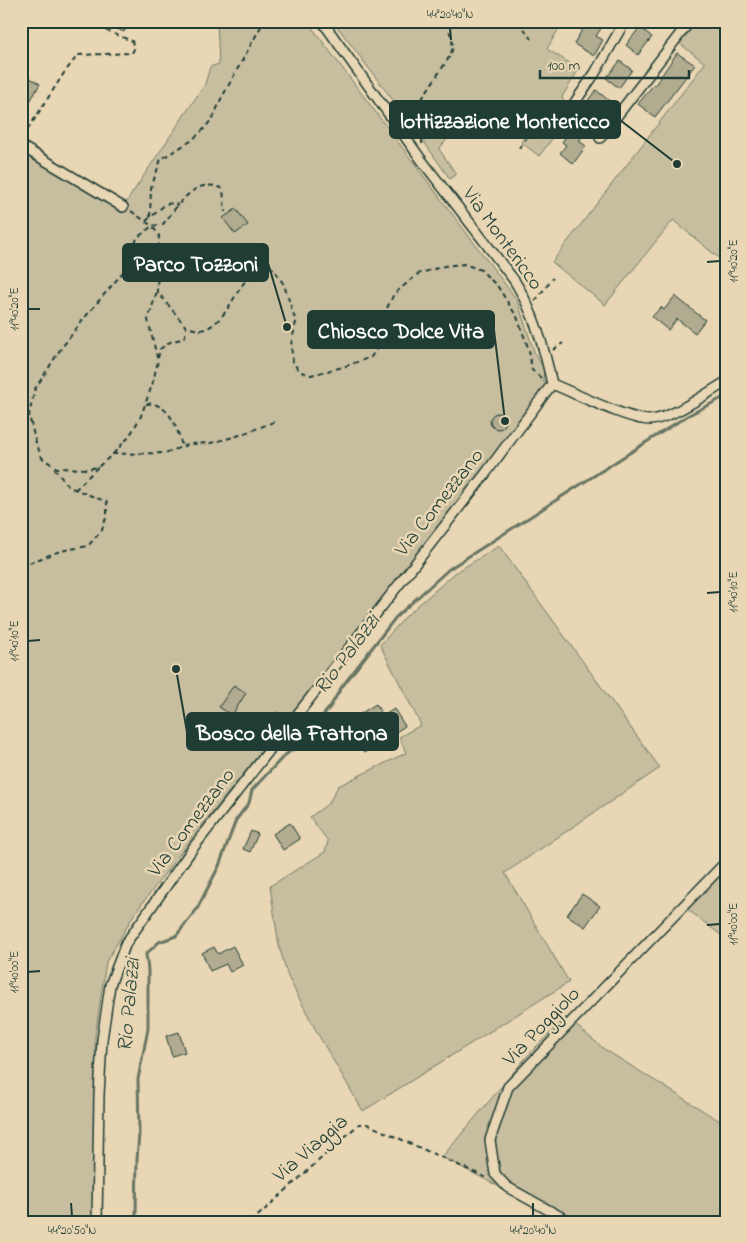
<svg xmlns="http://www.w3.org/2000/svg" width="747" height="1243" viewBox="0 0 747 1243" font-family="'Indie Flower',sans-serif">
<rect width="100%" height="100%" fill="#e8d6b4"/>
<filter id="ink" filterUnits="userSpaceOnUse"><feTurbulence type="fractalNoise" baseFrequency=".02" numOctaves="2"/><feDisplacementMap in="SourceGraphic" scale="10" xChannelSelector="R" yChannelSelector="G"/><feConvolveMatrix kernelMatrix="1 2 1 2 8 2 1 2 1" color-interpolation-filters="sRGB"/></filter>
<g filter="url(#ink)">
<path fill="#c7bd9f" stroke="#737d6a" d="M217,21H307L517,300L535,354L544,368L543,380L549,384L354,641L260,753L189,842L135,913L106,962L95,1037L99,1190L104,1222H21V148L123,207L205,84L210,67L219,64Z
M333,21H563L547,49L579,69L562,97L572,113L539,156L521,142L525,136L479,102L475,107L472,105L464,116L458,112L442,133L448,138L439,149L456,174L450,179L417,132Z
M695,21H726V264L673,220L605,305L552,262L705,63L679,43Z
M499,546L660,768L505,873L569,982L363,1111L319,1036L288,977L279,946L270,886L325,852L328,841L310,817L329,803L338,786L406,753L399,737L421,725L380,645L407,615L455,573Z
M726,857V939L682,905Z
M566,1017L604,1049L726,1125V1222H567L442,1157L529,1054Z"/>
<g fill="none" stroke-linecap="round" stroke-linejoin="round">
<path stroke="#687563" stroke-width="3" d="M133,1222L136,1214L137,1159L139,1134L138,1079L148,1029V970L146,954L159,942L176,936L197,909L219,866L236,820L249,803L252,790L284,756L297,746L330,707L341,688L396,617L449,569L687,416L726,396"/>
</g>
<path fill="#b1ab90" stroke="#1f3d34" d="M99,21H129L124,32Z
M587,21H606L596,36L603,40L594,56L574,44Z
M640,27L652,37L638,55L626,45Z
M677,53L695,65L655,117L638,104L654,84L655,85Z
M620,61L632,70L619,88L606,78Z
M25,75L40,84L21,117V81Z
M596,90L612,103L596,125L579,112Z
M573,127L583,135L579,141L586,146L573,164L560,153L566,145L562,142Z
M236,209L248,225L235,234L223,218Z
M675,296L705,320L695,333L677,319L668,330L652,317L661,307L664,310Z
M490 421a8 8 0 1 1 16 0a8 8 0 1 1-16 0Z
M234,685L246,693L232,715L219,707Z
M376,704L383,716L394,709L405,726L364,753L351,732L366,723L360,714Z
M277,712L284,718L273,731L266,724Z
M290,823L300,839L283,850L273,834Z
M251,831L258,834L250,852L243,849Z
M582,894L600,906L585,927L567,915Z
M233,946L243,965L230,972L226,964L210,971L202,953L214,947L218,954Z
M179,1032L185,1052L172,1056L166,1036Z"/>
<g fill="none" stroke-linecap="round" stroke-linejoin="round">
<defs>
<path id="minor" d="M322,21L423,162L514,280C534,312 544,347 552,384C575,393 628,420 650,420C671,419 707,393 726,382
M569,111L595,73L625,21
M600,138L690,21
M21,146L123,207
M97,1222L99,1095L102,1040L110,985L126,943L193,848L486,473L552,384
M570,1222L507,1187L495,1174L490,1140L508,1087L726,862"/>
</defs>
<use href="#minor" stroke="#1f3d34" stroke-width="12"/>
<path stroke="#1f3d34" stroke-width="2" stroke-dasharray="5 4" stroke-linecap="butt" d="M519,21L531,39
M23,137L64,73L78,55L132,53L134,49L132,41L105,30
M422,144L423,97L450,56L453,47L451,35L445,21
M519,148C531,133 538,113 560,114
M131,211L152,226L163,224C179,205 195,175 223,189L225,212
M150,217L151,188L161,159L191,141L205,128L214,116L221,99L264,21
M146,221L166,204L175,203L178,206
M535,301L553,278
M553,350L563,343
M158,358L160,349L170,342L181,339L185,336L186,327
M146,404C169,401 178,429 182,447
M21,417L31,421
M274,422L237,436L211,443L190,444L165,453L113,454L98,467L87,469L57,468L42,458L35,440L29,415L35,389L60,350L86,316L129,265L137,238L152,226L159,235L157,291L186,327C191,328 197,330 201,330C222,326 232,299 243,284C249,276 256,271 264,265L274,269L284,285L296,322L291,345L293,363L301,372L311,375L343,367L371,357L380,344L382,318L394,294L418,274L444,266L464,264L481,270L498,287L517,317L529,350L532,370L541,378
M113,454L129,437L141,416L152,385L158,361L148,320L157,291
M75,490L98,467
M21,566L60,551L88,546L102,530L107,515V502L69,487L52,466
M251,1222L359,1124H367L487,1178"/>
<use href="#minor" stroke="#e8d6b4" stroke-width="9"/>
</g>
</g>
<path fill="none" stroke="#1f3d34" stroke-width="2" d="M450,28L451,40M707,262L720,261M28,309H40M707,593L720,592M28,641L40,640M707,925L720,924M28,972L40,971M71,1203L72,1216M533,1203V1216"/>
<g text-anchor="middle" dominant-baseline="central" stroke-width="5" stroke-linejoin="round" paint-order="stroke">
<g font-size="21" fill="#1f3d34" stroke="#e8d6b4">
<text transform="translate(502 239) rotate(54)">Via Montericco</text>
<text transform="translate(440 503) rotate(-52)">Via Comezzano</text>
<text transform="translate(192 823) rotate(-53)">Via Comezzano</text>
<text transform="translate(542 1027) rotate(-46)">Via Poggiolo</text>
<text transform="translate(311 1149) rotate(-41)">Via Viaggia</text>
</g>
<g font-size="22" font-style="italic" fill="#314b40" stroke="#e8d6b4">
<text transform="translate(348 655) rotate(-53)">Rio Palazzi</text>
<text transform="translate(130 1005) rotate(-85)">Rio Palazzi</text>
</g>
</g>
<path fill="none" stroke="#1f3d34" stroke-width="2" d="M677 164L620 120M287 327L268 263M505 421L494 330M176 669L187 732"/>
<g fill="#1f3d34" stroke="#e8d6b4" stroke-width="2">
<circle cx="677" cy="164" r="5"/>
<circle cx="287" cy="327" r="5"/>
<circle cx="505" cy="421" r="5"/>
<circle cx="176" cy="669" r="5"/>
</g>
<g fill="#1f3d34" stroke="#1f3d34" stroke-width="2">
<rect x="390" y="101" width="230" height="37" rx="5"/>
<rect x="123" y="244" width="145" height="37" rx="5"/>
<rect x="308" y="311" width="186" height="37" rx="5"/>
<rect x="187" y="713" width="211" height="37" rx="5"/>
</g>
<g font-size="22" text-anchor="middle" font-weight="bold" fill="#fff">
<text x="505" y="128">lottizzazione Montericco</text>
<text x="196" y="271">Parco Tozzoni</text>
<text x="401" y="338">Chiosco Dolce Vita</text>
<text x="292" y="740">Bosco della Frattona</text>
</g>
<rect width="747" height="1243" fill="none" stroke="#e8d6b4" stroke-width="55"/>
<path d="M540 70v8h149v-8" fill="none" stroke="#1f3d34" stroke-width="2.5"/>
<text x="547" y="70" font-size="15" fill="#1f3d34" stroke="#e8d6b4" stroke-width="4" paint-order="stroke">100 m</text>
<rect x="28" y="28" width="692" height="1188" fill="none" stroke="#1f3d34" stroke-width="2"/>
<g font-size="12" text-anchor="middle" fill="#1f3d34">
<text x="450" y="18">44°20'40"N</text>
<text transform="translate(733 261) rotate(-90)" y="4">11°40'20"E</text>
<text transform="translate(14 309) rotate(-90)" y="4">11°40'20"E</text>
<text transform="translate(733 592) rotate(-90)" y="4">11°40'10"E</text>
<text transform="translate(14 641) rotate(-90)" y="4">11°40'10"E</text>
<text transform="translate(733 924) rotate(-90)" y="4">11°40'00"E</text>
<text transform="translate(14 972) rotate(-90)" y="4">11°40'00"E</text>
<text x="72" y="1234">44°20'50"N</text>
<text x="533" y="1234">44°20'40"N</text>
</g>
</svg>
